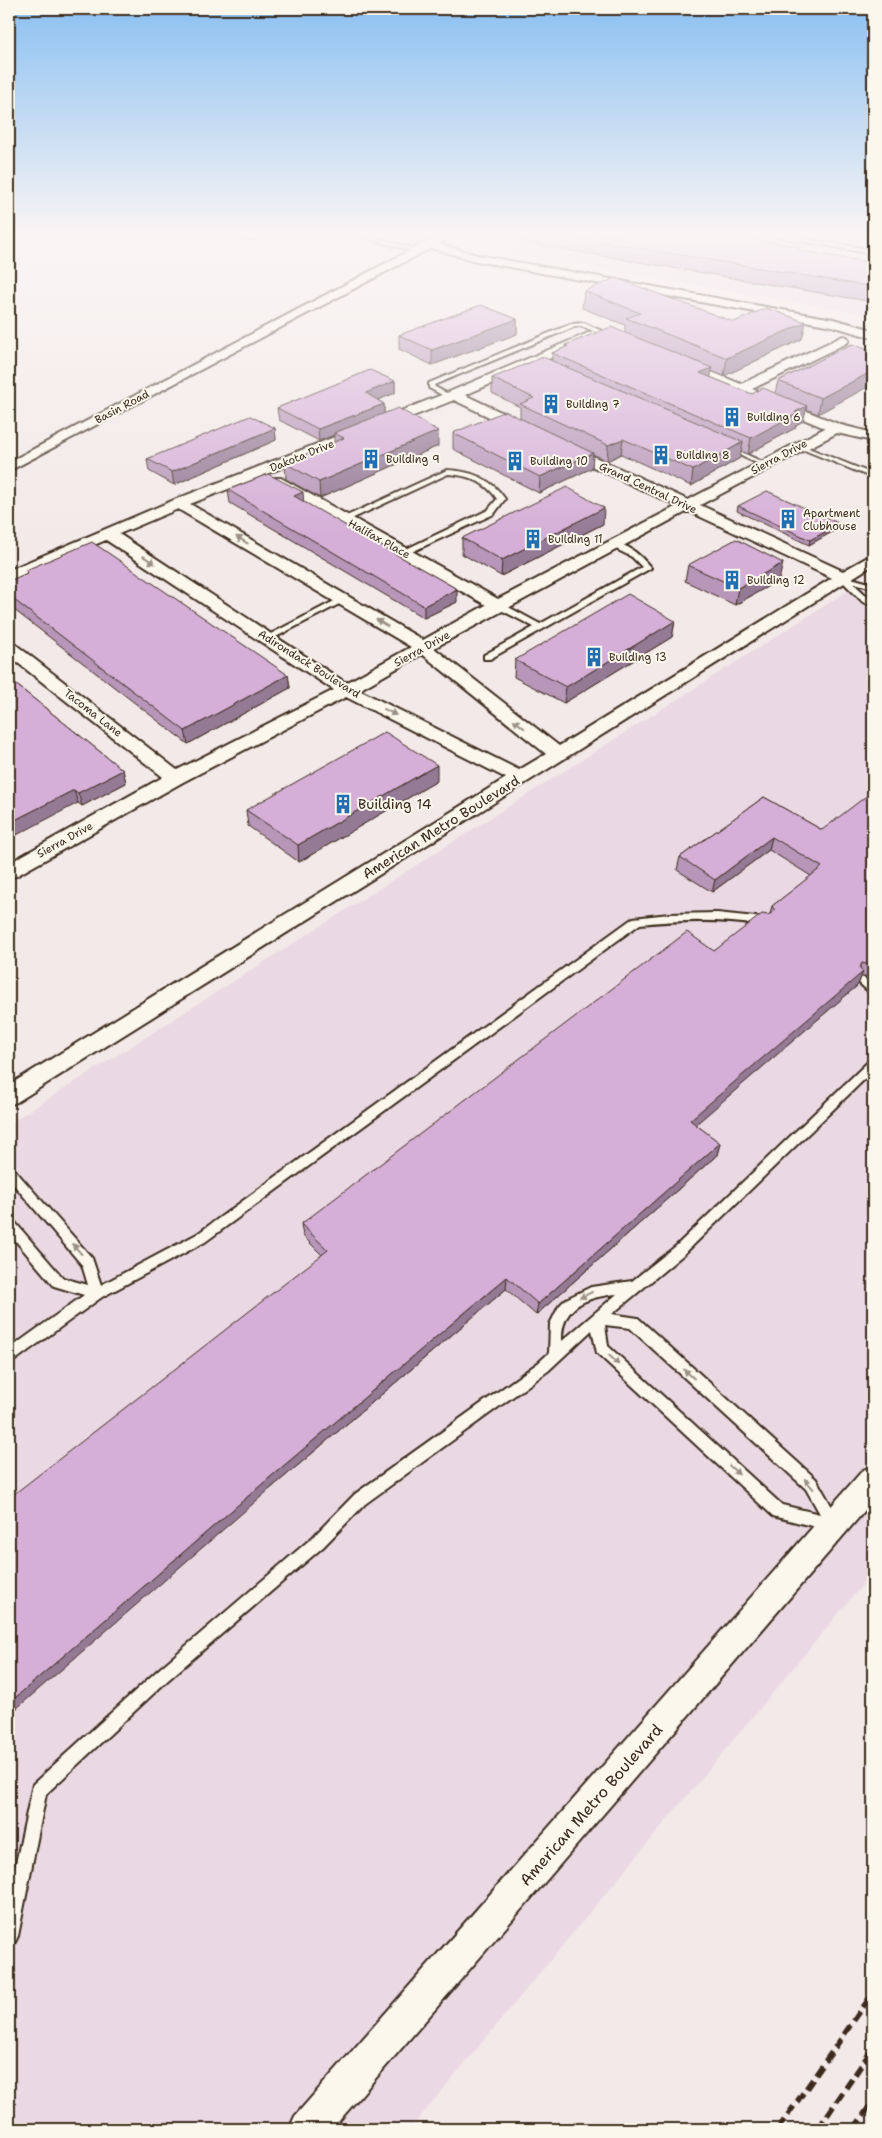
<svg xmlns="http://www.w3.org/2000/svg" width="882" height="2138" viewBox="0 0 882 2138" font-family="'Shantell Sans',sans-serif">
<rect width="100%" height="100%" fill="#f3e9e8"/>
<filter id="ink" filterUnits="userSpaceOnUse"><feTurbulence type="fractalNoise" baseFrequency=".02" numOctaves="2"/><feDisplacementMap in="SourceGraphic" scale="10" xChannelSelector="R" yChannelSelector="G"/><feConvolveMatrix kernelMatrix="1 2 1 2 8 2 1 2 1" color-interpolation-filters="sRGB"/></filter>
<g filter="url(#ink)">
<path fill="#ead8e3" d="M527,235H816L873,245V315L507,254Z
M873,575V1572L410,2129H9V1124Z"/>
<g fill="none" stroke-linecap="round" stroke-linejoin="round">
<defs>
<path id="service" d="M227,235H271L248,240Z
M356,235H366L422,251L419,253Z
M746,235H752L742,247H738Z
M767,235H781L873,250V254Z
M584,323L604,332L601,334L581,326L574,327L434,385L435,387L452,396V398H448L429,388V383L571,324Z
M797,445H801L873,474V478L797,447Z
M728,446L767,464L769,465L763,466L726,449L725,448Z
M447,470C471,471 491,478 505,499L494,514L405,555H402V551L488,510L497,499C486,482 468,475 448,474L347,521L340,519Z
M612,543C627,542 642,557 651,568L490,659H484V655L534,627L495,607V603H501L540,624L642,567L632,557L612,547Z
M840,575L873,584V588L853,583L869,598L873,600V605L863,602L840,579Z
M340,598L347,600L270,640L263,638Z
M717,913L765,918L770,922L765,926C723,919 682,920 640,924L205,1242L102,1297L14,1361L9,1363V1349L84,1295L54,1286L9,1233V1219L13,1220L63,1278L88,1285L82,1265L9,1179V1166L13,1168L92,1258L101,1285L197,1234L633,918L669,914Z
M862,977L873,984V993L869,992L857,981L858,978Z
M873,1060V1071L684,1254L612,1314L638,1318L816,1479L839,1519L841,1524L839,1529L831,1531L773,1516L597,1353L592,1330L548,1371L365,1504L323,1547L168,1680L46,1794L18,1936L15,1942L9,1945V1896L33,1784L158,1670L313,1537L355,1494L538,1363L549,1353L550,1324L559,1306L566,1299L591,1287L632,1281L676,1246L869,1061ZM617,1294L562,1341C561,1306 586,1297 617,1294ZM605,1325L630,1328L806,1489L820,1514L782,1505L608,1346Z"/>
<path id="minor" d="M439,235H453L439,244L477,255L833,319L873,330V338L832,326L476,261L431,248L9,471V462Z
M593,331L599,335L597,338L465,395L528,425L530,428L528,431H518L454,400L190,504L423,640L486,605L271,484L269,481L271,478H281L498,599L677,506L561,452L559,449L561,446H571L688,500L825,428L679,368L677,365L679,362H687L741,384L843,336L847,337L849,340L847,343L752,389L841,425L873,433V441L837,433L700,505L843,571L873,554V565L17,1102L9,1105V1085L506,778L346,697L183,782L16,876L9,878V863L163,777L9,656V643L15,644L177,770L334,690L106,540L9,581V570L174,500L449,392ZM178,509L411,647L346,683L119,534ZM688,511L832,578L559,746L434,648ZM422,654L546,754L519,770L359,690Z
M873,1466V1501L332,2129H289L295,2116L863,1470Z"/>
</defs>
<use href="#service" stroke="#3b2a1e" stroke-width="4"/>
<use href="#minor" stroke="#3b2a1e" stroke-width="4"/>
<use href="#service" fill="#fbf7ec" fill-rule="evenodd"/>
<use href="#minor" fill="#fbf7ec" fill-rule="evenodd"/>
<path stroke="#3b2a1e" stroke-width="5.5" stroke-dasharray="11 5.5" stroke-linecap="butt" d="M778,2129L873,1993
M818,2129L873,2048
M854,2129L873,2101"/>
</g>
<path fill="#b796b9" stroke="#3b2a1e" d="M521,235H707L738,240L800,247L799,251L873,263V302L521,242Z
M584,291L734,322H806L802,339L724,376L711,371L710,377L752,394L775,393L778,381L852,344L818,414L806,409L803,421L796,425L795,428L748,454L741,451L740,458L691,486L621,454L607,461L593,454L592,468L539,493L453,449V433L520,418V407L492,393V378L552,361V353L565,348V345L625,332V325L582,308Z
M517,319V334L432,365L399,349V335Z
M395,381V393L378,400L384,404V414L438,446L320,498L286,479L285,463L334,443V435L319,441L279,420L277,408Z
M275,428L276,440L174,485L149,471L147,459Z
M228,490L303,501L457,602L424,618L230,503Z
M738,506L839,528L809,545L737,511Z
M603,524L501,576L462,554V538Z
M688,565L779,580L735,605L685,581Z
M26,570L288,675L290,688L188,744L9,606V581L27,574Z
M675,621L672,637L564,703L514,677L515,660Z
M9,679L123,770L126,783L82,806L78,803Z
M437,781L299,862L248,826L246,810Z
M764,797L822,830L873,971L866,977H861L858,985L695,1124L720,1143L717,1155L536,1315L506,1289L270,1489L322,1255L303,1236L301,1224L770,914L772,906L811,876L769,850L712,892L677,870L680,857Z"/>
<path fill="#957a96" stroke="#3b2a1e" d="M517,319V334L432,365V350Z
M806,322L802,339L724,376L727,358Z
M712,368L710,383L700,373Z
M873,371V384L818,414L821,398Z
M395,381V393L366,405V393Z
M384,404V415L334,433V435L319,441L318,429Z
M807,406L803,421L796,425L795,428L748,454L751,438Z
M275,428L276,440L174,485L172,472Z
M438,431V446L320,498L319,482Z
M623,439L621,454L607,461L608,445Z
M743,442L740,458L691,486L693,470Z
M593,453L592,468L539,493L540,477Z
M303,492L304,505L294,496Z
M604,508L603,524L501,576L502,560Z
M840,524L839,528L809,545L810,540Z
M783,563L779,580L735,605L738,588Z
M457,589V602L424,618V606Z
M675,621L672,637L564,703L566,687Z
M288,675L290,688L188,744L185,731Z
M437,765V781L299,862L298,845Z
M123,770L126,783L82,806L78,793Z
M74,790L78,803L9,839V823Z
M772,837L769,850L712,892L715,880Z
M862,963L857,976L863,972L858,985L687,1132L690,1120L860,968Z
M873,963V971L866,977L871,965Z
M720,1143L717,1155L536,1315L538,1304Z
M507,1277L506,1289L270,1489L9,1715V1703L268,1479Z"/>
<path fill="#d5afd7" stroke="#3b2a1e" d="M561,235H707L738,240L741,237L800,247L797,250L873,263V287Z
M616,278L734,322L766,308L806,322L727,358L626,318L640,313L584,291Z
M481,305L517,319L432,350L399,335Z
M611,327L712,368L700,373L752,394L763,388L807,406L795,412L798,413L751,438L552,353L568,346L565,345Z
M852,344L873,352V371L821,398L778,381Z
M543,357L743,442L693,470L623,439L608,445L520,404L534,398L492,378Z
M370,370L395,381L366,393L384,404L318,429L277,408Z
M398,408L438,431L319,482L285,463L344,438L334,433Z
M505,411L593,453L540,477L453,433Z
M250,416L275,428L172,472L147,459Z
M268,474L303,492L294,496L457,589L424,606L228,490Z
M567,487L604,508L502,560L462,538Z
M767,491L840,524L810,540L738,506Z
M736,539L783,563L738,588L688,565Z
M92,542L288,675L185,731L9,596V581L27,573L26,570Z
M628,594L675,621L566,687L515,660Z
M9,679L123,770L78,793L74,790L9,823Z
M385,732L437,765L298,845L246,810Z
M873,791V963L871,965L862,963L860,968L863,972L690,1120L720,1143L538,1304L507,1277L268,1479L9,1703V1498L328,1250L301,1224L687,932L714,951L762,914L768,915L775,911L772,906L822,867L772,837L715,880L680,857L764,797L822,830Z"/>
<defs><path id="oneway-solid" d="M-6-.8H1V-3.2L6.5 0L1 3.2V.8H-6Z" transform="scale(1.25)"/></defs>
<g fill="#9b9085">
<use href="#oneway-solid" transform="translate(242 540) rotate(-149)"/>
<use href="#oneway-solid" transform="translate(149 560) rotate(33)"/>
<use href="#oneway-solid" transform="translate(382 623) rotate(-149)"/>
<use href="#oneway-solid" transform="translate(390 712) rotate(27)"/>
<use href="#oneway-solid" transform="translate(519 724) rotate(-142)"/>
<use href="#oneway-solid" transform="translate(77 1249) rotate(-131)"/>
<use href="#oneway-solid" transform="translate(586 1295) rotate(154)"/>
<use href="#oneway-solid" transform="translate(614 1360) rotate(43)"/>
<use href="#oneway-solid" transform="translate(689 1374) rotate(-138)"/>
<use href="#oneway-solid" transform="translate(734 1470) rotate(43)"/>
<use href="#oneway-solid" transform="translate(809 1484) rotate(-131)"/>
</g>
</g>
<linearGradient id="sky" x2="0" y2="1"><stop stop-color="#8bc0f1"/><stop offset="0.44" stop-color="#faf5f5"/><stop offset="1" stop-color="#faf5f5" stop-opacity="0"/></linearGradient>
<rect width="882" height="534" fill="url(#sky)"/>
<defs>
<symbol id="building-bare" viewBox="-9 -9 18 18"><path d="M-4-6H4V6H1V3H-1V6H-4ZM-2.5-4.3h1.7v1.8h-1.7ZM.8-4.3h1.7v1.8H.8ZM-2.5-1h1.7V.8h-1.7ZM.8-1h1.7V.8H.8Z" fill="#1f6fb2" stroke="#fbf7ec" stroke-width="2.5" paint-order="stroke"/></symbol>
</defs>
<g fill-rule="evenodd">
<use href="#building-bare" x="537" y="390" width="28" height="28"/>
<use href="#building-bare" x="718" y="403" width="28" height="28"/>
<use href="#building-bare" x="647" y="441" width="28" height="28"/>
<use href="#building-bare" x="357" y="445" width="28" height="28"/>
<use href="#building-bare" x="501" y="447" width="28" height="28"/>
<use href="#building-bare" x="774" y="505" width="28" height="28"/>
<use href="#building-bare" x="519" y="525" width="28" height="28"/>
<use href="#building-bare" x="718" y="566" width="28" height="28"/>
<use href="#building-bare" x="580" y="643" width="28" height="28"/>
<use href="#building-bare" x="329" y="790" width="28" height="28"/>
</g>
<g text-anchor="middle" dominant-baseline="central" stroke-width="4" stroke-linejoin="round" paint-order="stroke">
<g font-size="11" fill="#3b2a1e" stroke="#fbf7ec" text-anchor="start">
<text x="566" y="404">Building 7</text>
<text x="747" y="417">Building 6</text>
<text x="676" y="455">Building 8</text>
<text x="386" y="459">Building 9</text>
<text x="530" y="461">Building 10</text>
<text x="803" y="513">Apartment<tspan x="803" dy="13">Clubhouse</tspan></text>
<text x="548" y="539">Building 11</text>
<text x="747" y="580">Building 12</text>
<text x="609" y="657">Building 13</text>
</g>
<g font-size="11" fill="#3b2a1e" stroke="#fbf7ec">
<text transform="translate(122 407) rotate(-28)">Basin Road</text>
<text transform="translate(302 456) rotate(-22)">Dakota Drive</text>
<text transform="translate(779 457) rotate(-28)">Sierra Drive</text>
<text transform="translate(648 488) rotate(25)">Grand Central Drive</text>
<text transform="translate(379 539) rotate(29)">Halifax Place</text>
<text transform="translate(422 649) rotate(-29)">Sierra Drive</text>
<text transform="translate(309 664) rotate(32)">Adirondack Boulevard</text>
<text transform="translate(93 713) rotate(38)">Tacoma Lane</text>
<text transform="translate(65 840) rotate(-29)">Sierra Drive</text>
</g>
<g font-size="14" fill="#3b2a1e" stroke="#fbf7ec" text-anchor="start">
<text x="358" y="804">Building 14</text>
</g>
<g font-size="14" fill="#3b2a1e" stroke="#fbf7ec">
<text transform="translate(441 827) rotate(-32)">American Metro Boulevard</text>
</g>
<g font-size="16" fill="#3b2a1e" stroke="#fbf7ec">
<text transform="translate(591 1805) rotate(-49)">American Metro Boulevard</text>
</g>
</g>
<rect width="882" height="2138" fill="none" stroke="#fbf7ec" stroke-width="30"/>
<rect x="15" y="15" width="852" height="2108" fill="none" stroke="#3b2a1e" stroke-width="2" filter="url(#ink)"/>
</svg>
